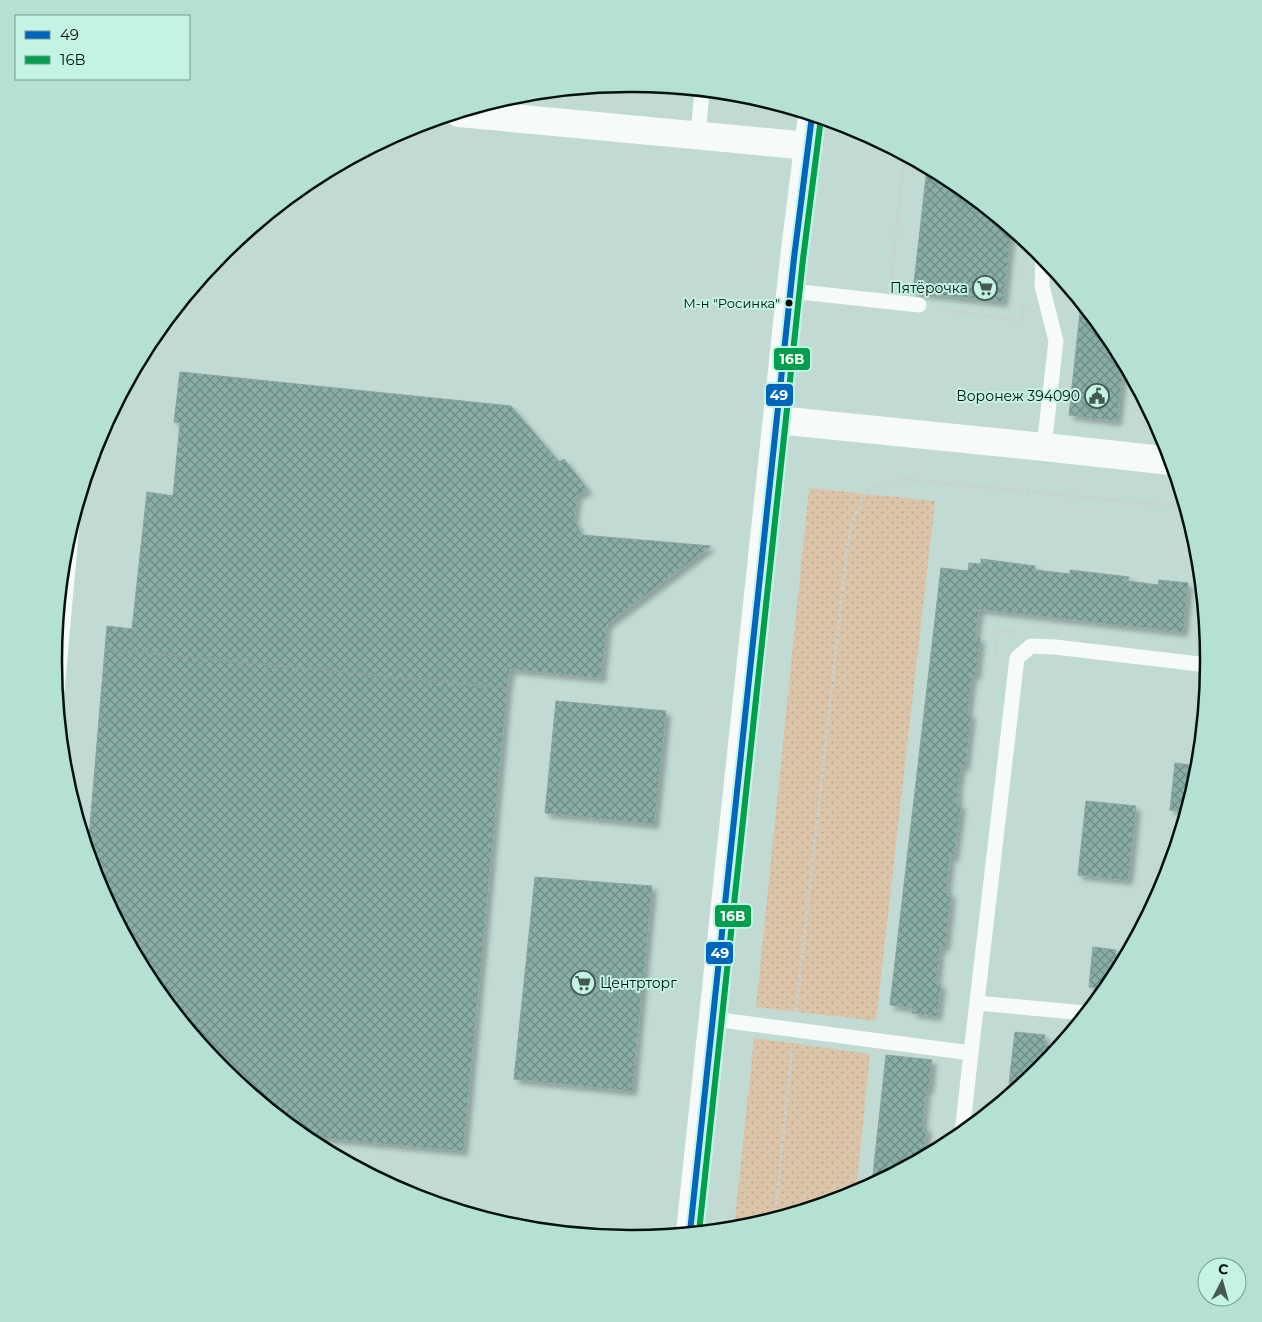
<svg xmlns="http://www.w3.org/2000/svg" width="1262" height="1322" viewBox="0 0 1262 1322" font-family="Montserrat,sans-serif">
<defs>
<pattern id="grass-dots" width="8" height="8" patternUnits="userSpaceOnUse" patternTransform="scale(1.25)"><rect width="8" height="8" fill="#dcc4a9"/><path d="M2 2h.1M6 6h.1" fill="none" stroke="#bba790" stroke-width="1.8" stroke-linecap="round"/></pattern>
<pattern id="building-cross-hatch" width="8" height="8" patternUnits="userSpaceOnUse" patternTransform="scale(1.25)"><rect width="8" height="8" fill="#89aea6"/><path d="M0 0l8 8M0 8l8-8" fill="none" stroke="#6e8c86"/></pattern>
<filter id="shadow"><feDropShadow dx="4.5" dy="4.5" stdDeviation="2.5" flood-color="#0004"/></filter>
</defs>
<rect width="100%" height="100%" fill="#c1dbd4"/>
<path fill="url(#grass-dots)" d="M809,488L935,501L876,1021L756,1007Z
M754,1038L870,1054L856,1192L852,1194L743,1227L734,1228Z"/>
<path fill="url(#building-cross-hatch)" stroke="#8ea29d" filter="url(#shadow)" d="M927,168L952,181L975,200L974,213L993,215L1011,230L1003,302L913,292Z
M975,200L993,215L974,213Z
M1081,303L1111,341L1130,377L1122,376L1117,421L1069,415Z
M180,372L511,406L559,462L564,459L588,490L577,495L574,520L582,535L711,546L607,624L601,678L510,669L507,688L105,649L107,626L132,629L147,492L173,496L180,423L174,422Z
M981,559L1035,566V570L1070,574V570L1129,577L1128,581L1158,585L1159,580L1188,583L1183,632L979,609L975,637L980,638L976,675H972L967,714H971L965,766L961,765L958,785L957,804H961L954,857H950L946,893H951L945,947L940,946L936,984H941L937,1016L912,1013L913,1008L890,1005L941,568L968,571L969,563L981,564Z
M105,649L507,688L463,1151L305,1136L223,1069L151,981L98,882L88,849Z
M556,701L666,711L654,824L545,813Z
M1175,763L1198,766L1197,774L1186,812L1170,810Z
M1086,801L1136,806L1128,880L1078,875Z
M535,877L652,886L632,1091L514,1079Z
M1093,947L1116,950L1114,977L1106,988L1089,987Z
M1015,1032L1045,1035L1044,1045L1058,1046L1039,1069L1020,1085L1009,1084Z
M886,1055L932,1060L929,1089H926L922,1127H927L923,1156L872,1184Z"/>
<g fill="none" stroke-linecap="round" stroke-linejoin="round">
<path stroke="#c9d0ce" stroke-width="3" stroke-dasharray="4 2.5" stroke-linecap="butt" d="M891,282L904,156
M939,309L1022,321L1024,304
M1195,643L1197,641L1202,597
M995,655L998,630L1017,632
M796,1011L847,550L852,521L868,489L904,479L1173,506L1185,509
M939,1148L940,1135
M775,1218L792,1049"/>
<path stroke="#f6faf9" stroke-width="15" d="M698,135L702,91
M1043,257L1042,286L1056,341L1044,447
M791,291L919,305
M57,690L72,524
M977,1003L1085,1013
M713,1019L971,1053L1017,658L1031,646L1055,647L1208,665
M962,1133L971,1053"/>
<path stroke="#f6faf9" stroke-width="28" d="M459,113L809,146
M777,420L1044,447L1171,461"/>
<path stroke="#f6faf9" stroke-width="28" d="M690,1232L794,258L812,116"/>
<defs>
<path id="bus-1" d="M690,1232L794,258L812,116"/>
<path id="bus-2" d="M699,1232L803,259L821,118"/>
</defs>
<use href="#bus-1" stroke="#c3f3e5" stroke-width="10"/>
<use href="#bus-2" stroke="#c3f3e5" stroke-width="10"/>
<use href="#bus-1" stroke="#0065bd" stroke-width="6"/>
<use href="#bus-2" stroke="#009f4e" stroke-width="6"/>
</g>
<defs>
<symbol id="supermarket-ring" viewBox="-11 -11 22 22"><circle r="9.5" fill="#c3f3e5" stroke="#455853" stroke-width="1.5"/><path d="M-6-5.5h2.5l.6 2H6L4.5 2H-2.5L-4.4-4H-6ZM-1.5 3.2a1.3 1.3 0 1 0 .1 0ZM3 3.2a1.3 1.3 0 1 0 .1 0Z" fill="#455853"/></symbol>
<symbol id="civic-ring" viewBox="-11 -11 22 22"><circle r="9.5" fill="#c3f3e5" stroke="#455853" stroke-width="1.5"/><path d="M-.6-6.5H3V-4.5H.6V-3L4-1V1h2V6H-6V1h2V-1L-.6-3ZM-1.2 2.5V6h2.4V2.5Z" fill="#455853"/></symbol>
</defs>
<g fill-rule="evenodd">
<use href="#supermarket-ring" x="971" y="274" width="28" height="28"/>
<use href="#civic-ring" x="1083" y="382" width="28" height="28"/>
<use href="#supermarket-ring" x="569" y="969" width="28" height="28"/>
</g>
<circle fill="#02110d" stroke="#c3f3e5" stroke-width="2" cx="789" cy="303" r="4.5"/>
<g text-anchor="middle" dominant-baseline="central" stroke-width="4" stroke-linejoin="round" paint-order="stroke">
<g font-size="13" fill="#02110d" stroke="#c3f3e5" text-anchor="end">
<text x="780" y="303">М-н "Росинка"</text>
</g>
<g font-size="14" fill="#02110d" stroke="#c3f3e5" text-anchor="end">
<text x="968" y="288">Пятёрочка</text>
<text x="1080" y="396">Воронеж 394090</text>
<text x="600" y="983" text-anchor="start">Центрторг</text>
</g>
</g>
<path d="M0 0H1262V1322H0ZM630 92H632A568 568 0 0 1 1200 660V662A568 568 0 0 1 632 1230H630A568 568 0 0 1 62 662V660A568 568 0 0 1 630 92Z" fill="#b4e1d4" fill-rule="evenodd"/>
<path fill="none" stroke="#02110d" stroke-width="2.5" d="M630 92H632A568 568 0 0 1 1200 660V662A568 568 0 0 1 632 1230H630A568 568 0 0 1 62 662V660A568 568 0 0 1 630 92Z"/>
<g stroke="#c3f3e5" stroke-width="2">
<rect x="773" y="347" width="38" height="24" rx="5" fill="#009f4e"/>
<rect x="765" y="383" width="29" height="24" rx="5" fill="#0065bd"/>
<rect x="714" y="904" width="38" height="24" rx="5" fill="#009f4e"/>
<rect x="705" y="941" width="29" height="24" rx="5" fill="#0065bd"/>
</g>
<g font-size="14" text-anchor="middle" font-weight="bold" fill="#fff">
<text x="792" y="364">16В</text>
<text x="779" y="400">49</text>
<text x="733" y="921">16В</text>
<text x="720" y="958">49</text>
</g>
<rect x="15" y="15" width="175" height="65" fill="#c3f3e5" stroke="#76998f"/>
<rect x="25" y="31" width="25" height="8" fill="#0065bd" stroke="#76998f"/>
<text x="60" y="40" font-size="15" fill="#02110d">49</text>
<rect x="25" y="56" width="25" height="8" fill="#009f4e" stroke="#76998f"/>
<text x="60" y="65" font-size="15" fill="#02110d">16В</text>
<g transform="translate(1222 1282) rotate(6)"><circle r="24" fill="#c3f3e5" stroke="#76998f"/>
<path d="M0-4L9 19L0 12L-9 19Z" fill="#455853"/>
<text y="-8" font-size="14" font-weight="bold" text-anchor="middle" fill="#02110d">С</text>
</g>
</svg>
